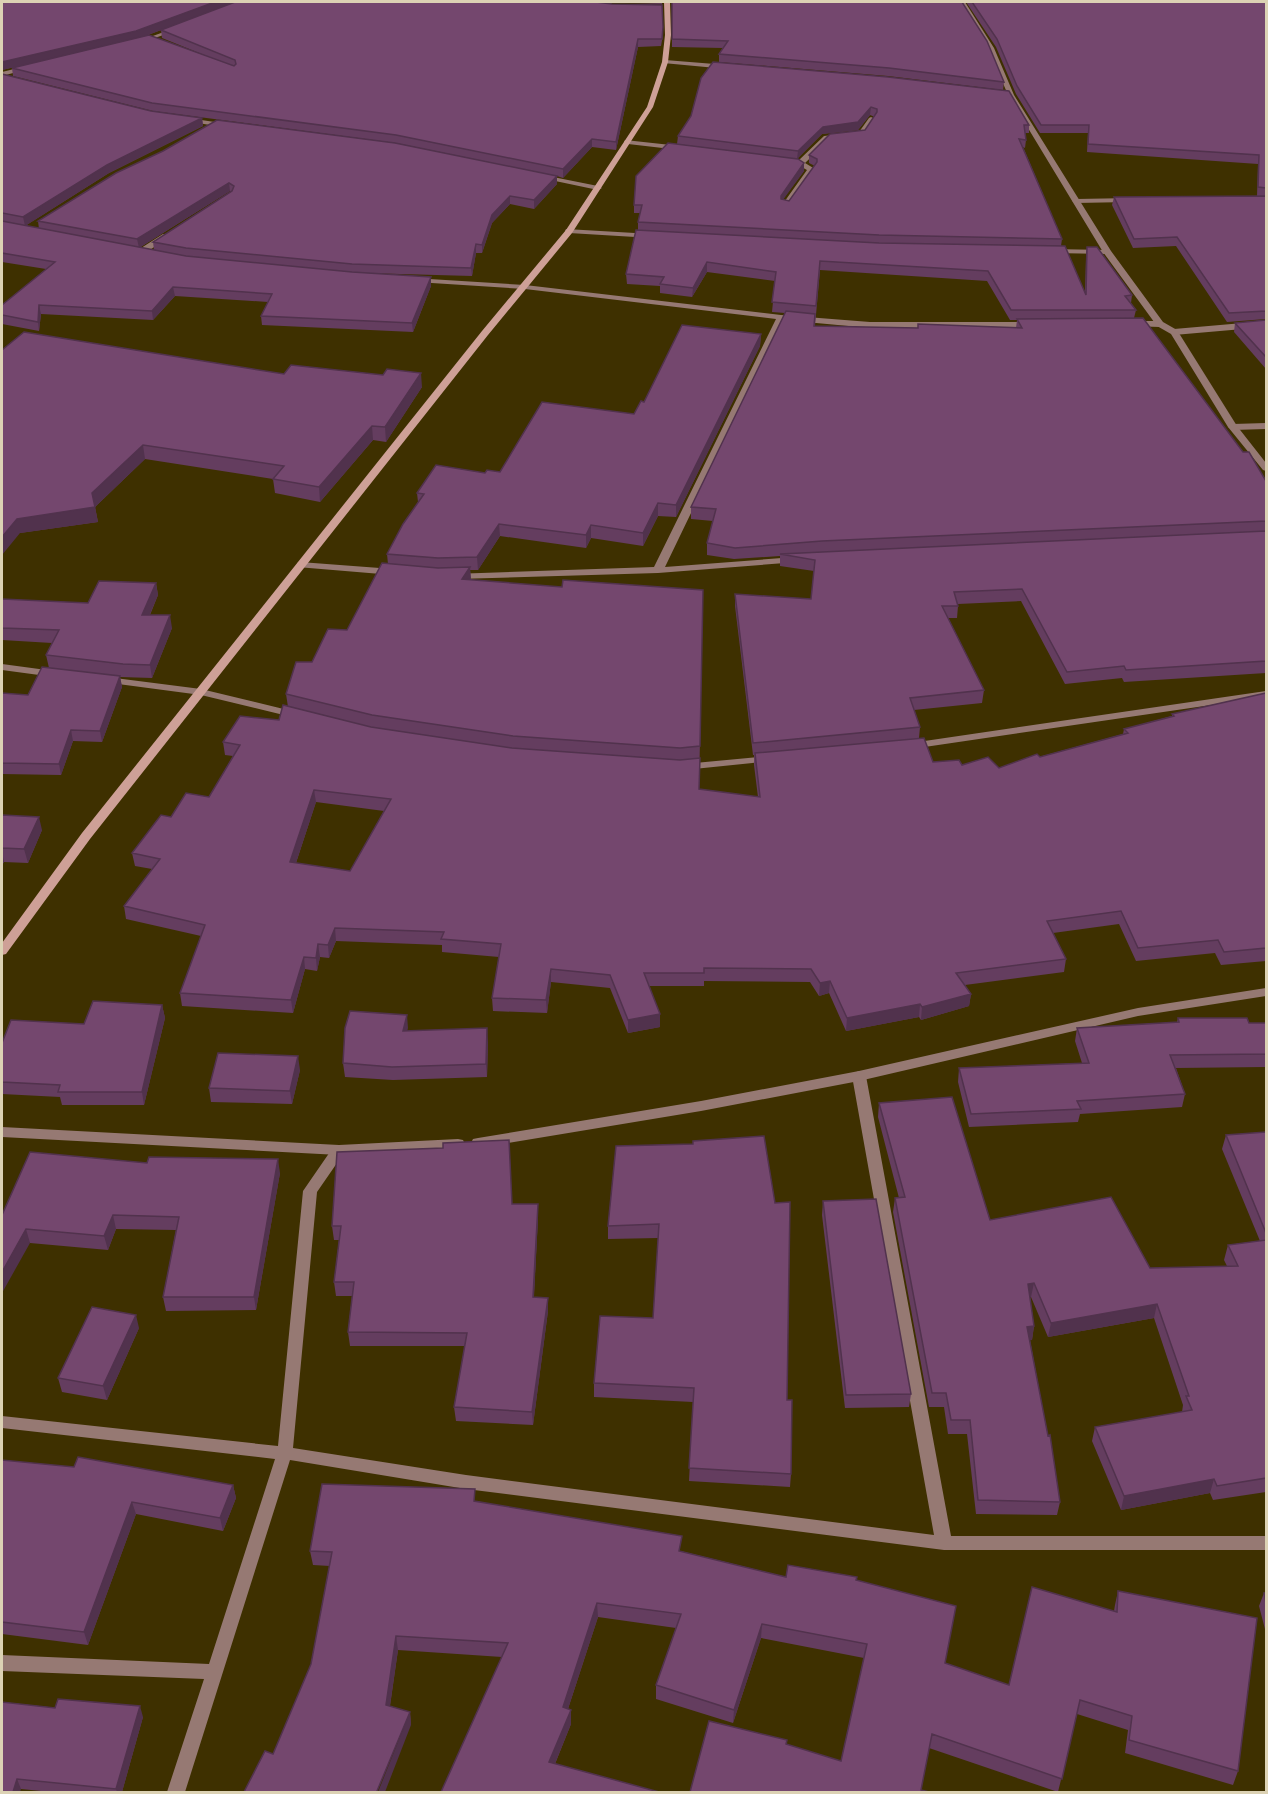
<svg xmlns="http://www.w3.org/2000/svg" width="1268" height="1794" viewBox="0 0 1268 1794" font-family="'Open Sans',sans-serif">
<rect width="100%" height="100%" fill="#3e3000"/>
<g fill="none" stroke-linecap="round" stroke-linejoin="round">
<path fill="#967973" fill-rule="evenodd" d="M175,28L180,29L141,43L136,42Z
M665,60L727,65L730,67L727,69L663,63V61Z
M26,66L29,68L28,69L2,76V72Z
M871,117L875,119L864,136L829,140L805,163L815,169L789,207H783L782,205L807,170L798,165L784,163V159L798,161L824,136L859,132L869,118Z
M188,118L228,124L232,126L228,128L186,121L184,120Z
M625,140L680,146L684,148L680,150L628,144L624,142Z
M538,174L598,186L602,188L598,190L541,178L537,176Z
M1132,198V202H1129L1076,203L1072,201L1076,199Z
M566,229L652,234L656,236L652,238L569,233L565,231Z
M163,234L170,236L144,254H138V250Z
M1050,249L1107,250L1111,252L1107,254L1053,253H1050Z
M413,278L525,285L781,315L870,322H1033L1037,325L1033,328H870L784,320L665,567L795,557L800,560L798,562L658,573L456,579L451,576L452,574L654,567L776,319L525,289L416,282H413Z
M1131,321H1160L1164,324L1160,327L1128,326L1127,324Z
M1266,321V327L1174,335L1170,332L1174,329Z
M1266,423V429L1233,430L1228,427L1233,424Z
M300,562L393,569L398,572L393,575L297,567V563Z
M2,664L54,671L59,674L54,677L2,670Z
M107,677L201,689L300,713L301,715L296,718L201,695L103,682L102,680Z
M1266,691V697L911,749L905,746L911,743Z
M768,756L772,757L774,759L772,761L684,770L678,767L684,764Z
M859,1071L864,1073L866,1076L951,1536H1266V1550H944L466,1489L290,1460L185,1792H167L204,1679L2,1671V1655L209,1664L275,1459L2,1428V1416L278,1446L303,1191L334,1146H344L346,1150L317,1192L293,1448L466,1475L934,1535L852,1076L854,1073Z"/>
<path fill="#967973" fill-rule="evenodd" d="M959,2H965L994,48L1014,95L1111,251L1163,322L1177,330L1237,426L1266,463V471L1263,470L1228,427L1171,334L1157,326L1103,252L1008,95L988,48Z
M1266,988V996L1138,1016L859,1081L701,1111L478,1148L473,1147L471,1143L473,1139L478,1138L701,1101L859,1071L1138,1008Z
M2,1127L339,1145L458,1139L463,1140L465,1144L463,1148L458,1149L339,1155L2,1137Z"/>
<path fill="#cea097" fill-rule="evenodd" d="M664,2H670L671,35L668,62L653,107L572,233L488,335L90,839L6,954L2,955V943L82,833L482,331L566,230L647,107L662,62L665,35Z"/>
</g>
<path fill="#643d5f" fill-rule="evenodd" d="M2,2H596L612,4L662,5L663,35L661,46L638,47L616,150L592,147L563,178L557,176V184L534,209L510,204L492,223L482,253H476L472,276L364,273L431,277V286L413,332L262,325L261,316L268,302L175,296L153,320L41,314L39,331L2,324V305L46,269L2,262V74L151,111L202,118L203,126L109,173L25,226L17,224L39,229L38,221L116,173L163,151L217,120L395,143L504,165L396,143L153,111L13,76L12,68L27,64L2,70V3L4,2ZM206,13L161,30L162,38L209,57L148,35ZM230,191L231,192L153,242L154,250L186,256L139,248Z
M597,2H662V4Z
M672,2H962L1004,82L1003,90L888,76L719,62V54L723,48L672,47Z
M966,2H1266V319L1227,322L1176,246L1133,248L1112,205L1114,197L1257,196L1258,164L1087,152L1088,133H1040L1016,94L996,47Z
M701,78L1029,125V133H1025L1026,140L1025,148L1023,147L1062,239L1061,246L1085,292L1086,256L1087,247L1132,295L1131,303L1136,310L1134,318L1266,481V673L1124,682L1122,678L1065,684L1021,601L958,604V606L957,618H948L984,690L982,703L914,710L920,727L919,738L933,762L962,765L999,768L1123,734L1124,729L1172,716V714L1266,693V961L1221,965L1215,953L1136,961L1119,924L1053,933L1066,959L1064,972L965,985L971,994L969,1006L921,1020L919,1017L846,1031L829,993L819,996L810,982L704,981V986H649L660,1014V1027L628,1033L610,988L551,982L547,1013L493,1011L492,998L499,957L442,952V945L336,941L329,958L320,957L317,971L305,969L293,1013L182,1006L180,993L201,936L126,919L124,906L152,869L135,866L132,853L171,817L209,797L233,756L225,755L223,742L279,720L288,707L286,694L312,662L347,630L388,564L387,554L418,502L417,493L485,473L500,472L634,414L644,402L761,334L760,346L676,517L658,516L643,546L591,538L586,548L500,536L478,570H470L471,580L562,587L703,590L699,789L758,797L754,765V755H753L735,606V594L811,599L814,571L780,566V556L734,559L707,555V543L713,521L691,519V507L785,313L772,312L775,281L707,272L692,297L660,293V286L627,284L626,274L638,230V222L640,213H634V205L804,171L783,199L789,201L815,166L809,163V155L865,130L875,117L870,115L858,130L822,134L797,159L677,144L678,136L691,116ZM820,270L987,281L1010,320H1017L1016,328L918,324V328L815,326ZM316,802L384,811L350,871L296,863Z
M1266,320V369L1234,332L1235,323Z
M2,350L284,374L422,387L386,442L373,440L320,502L275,493L273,479L145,459L95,507L98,522L20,533Z
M156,583L158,595L150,615L172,628L152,678L120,677L122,687L102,742L73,741L61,775L2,774V693L28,695L49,668L46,655L52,643L2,640V599L88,603Z
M2,815L42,830L28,863L4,862L2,865Z
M162,1005L165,1018L144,1105H62L60,1097L2,1094V1043Z
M407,1015V1031L488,1042L487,1077L393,1080L345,1077L343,1063Z
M1178,1018L1249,1023H1266V1067L1176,1068L1185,1094L1182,1107L1080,1114L1078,1122L969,1127L958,1082L959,1068L1082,1063L1075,1041L1077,1028L1177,1022Z
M300,1070L292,1104L211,1102L209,1088Z
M879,1103L990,1220L1150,1268L1227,1266L1224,1260L1228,1245L1260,1241L1222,1149L1226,1135L1266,1132V1492L1213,1500L1210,1493L1121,1510L1092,1441L1095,1427L1182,1412L1183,1405L1154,1318L1048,1337L1031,1297H1030L1034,1326L1032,1340H1030L1060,1502L1057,1515L976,1514L967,1434H948L944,1407H929L893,1212L895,1198H899L878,1117Z
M693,1141L787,1400L791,1474L790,1487L689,1481L693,1402L594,1397V1383L653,1318L658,1238L608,1239V1226L693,1144Z
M147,1163L280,1173L256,1310L166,1311L163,1297L176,1230L116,1229L108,1250L30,1243L2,1215Z
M823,1201L911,1394L909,1407L845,1408L822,1215Z
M512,1204H538V1218L534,1297L548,1298V1311L533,1425L456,1421L454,1407L465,1346H350L348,1332L352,1296H336L334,1282L339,1240H334L332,1226Z
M139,1328L107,1400L62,1392L58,1378Z
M2,1460L233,1485L236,1498L223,1531L136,1514L88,1645L2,1634Z
M477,1501L786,1577L856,1580L945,1663L1009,1685L1114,1611L1115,1605L1118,1591L1238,1771L1233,1785L1125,1753L1128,1730L1077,1714L1058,1792L929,1748L921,1790L787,1745L841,1761L864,1658L761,1638L733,1723L656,1699V1685L676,1628L598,1617L568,1709L571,1710V1724L555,1764L441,1792L502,1657L398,1650L390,1706L410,1712L411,1725L273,1754L311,1664L330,1566L313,1565L310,1551Z
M1264,1593H1266V1633L1259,1606Z
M2,1702L143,1717L122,1792H51L21,1789L2,1792Z"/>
<path fill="#51324d" d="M215,2H236L137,39L2,70V62Z
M638,39V47L616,150V142Z
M871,107L870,115L858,130L822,134L797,159L798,151L823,127Z
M202,118L203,126L109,173L25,226L23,217L107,165Z
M592,139V147L563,178V169Z
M804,163V171L780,204L781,196Z
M557,176V184L534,209V200Z
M229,183L230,191L139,248L137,239Z
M510,196V204L492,223L482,253V245L492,215Z
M476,244V253L472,276L471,268Z
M707,262V272L692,297L693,288Z
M431,277V286L413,332L412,323Z
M173,287L175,296L153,320L152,311Z
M39,305L41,314L39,331L38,322Z
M761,334L760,346L676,517V505Z
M421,373L422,387L386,442L385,427Z
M372,426L373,440L320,502L319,487Z
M143,445L145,459L95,507L98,522L20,533L2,555V537L17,519L92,493Z
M658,503V516L643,546V533Z
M499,524L500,536L478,570L477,557Z
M591,525V538L586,548V535Z
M470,567L471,580L462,579Z
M156,583L158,595L144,628L142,615Z
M170,615L172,628L152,678L150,665Z
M120,676L122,687L102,742L100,731Z
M71,730L73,741L61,775L59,764Z
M314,790L316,802L292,875L290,862Z
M39,817L42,830L28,863L24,849Z
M2,852L4,862L2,865Z
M335,928L336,941L329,958L328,945Z
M318,944L320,957L317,971L316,958Z
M304,957L305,969L293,1013L291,1000Z
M551,969V982L547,1013L546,1000Z
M830,981L829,993L819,996L820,983Z
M971,994L969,1006L921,1020L922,1007Z
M920,1004L919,1017L846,1031L847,1018Z
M162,1005L165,1018L144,1105L142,1092Z
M660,1014V1027L628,1033V1020Z
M407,1015L408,1028L404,1044L403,1031Z
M487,1028L488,1042L487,1077L486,1064Z
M298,1056L300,1070L292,1104L290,1091Z
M278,1159L280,1173L256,1310L254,1297Z
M538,1204V1218L533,1311V1297Z
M113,1215L116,1229L108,1250L104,1236Z
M26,1229L30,1243L2,1293V1272Z
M1034,1283L1031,1297L1026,1298L1028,1284Z
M548,1298V1311L533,1425L532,1412Z
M1157,1304L1154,1318L1048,1337L1051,1323Z
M136,1315L139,1328L107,1400L103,1386Z
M1034,1326L1032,1340L1025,1341L1027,1327Z
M1214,1479L1210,1493L1121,1510L1124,1496Z
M233,1485L236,1498L223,1531L220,1518Z
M132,1502L136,1514L88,1645L84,1632Z
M597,1603L598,1617L564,1721L563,1707Z
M762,1624L761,1638L733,1723L734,1710Z
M396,1636L398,1650L388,1719L386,1705Z
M140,1706L143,1717L122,1792H117L116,1789Z
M571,1710V1724L550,1776L549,1762Z
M410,1712L411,1725L385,1792H378Z
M17,1779L21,1789L20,1792H13Z"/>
<path fill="#74476e" stroke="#51324d" stroke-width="1.5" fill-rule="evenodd" d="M2,2H215L136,31L2,62Z
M235,2H596L612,4L662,5L663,27L662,39H638L616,142L592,139L563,169L396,135L152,103L12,68L149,35L234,66L236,64L235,60L161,30Z
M672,2H962L987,41L1004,82L889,68L719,54L728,41L672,39Z
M972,2H1266V188L1258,187L1259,155L1088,144L1089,125H1041L1017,86L997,39Z
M713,62L888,77L1009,91L1029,125H1024L1026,140L1019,139L1062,239L879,235L638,222L642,205H634L636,176L668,143L798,159L804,163L781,196V199L789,201L817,162V159L809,155L830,134L865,130L877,112V109L871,107L858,122L823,127L798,151L678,136L691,116L701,78Z
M2,74L151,111L202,118L107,165L23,217L2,213Z
M217,120L395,143L557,176L534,200L510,196L492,215L482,245L476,244L471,268L352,264L186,248L153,242L232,191L234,186L229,183L137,239L38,221L116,173L163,151Z
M1266,196V311L1229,313L1177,237L1134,239L1114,197Z
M2,221L186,256L352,272L431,277L412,323L261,316L272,294L173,287L152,311L39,305L38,322L2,315V305L55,262L2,253Z
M636,230L879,243L1065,246L1086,295L1087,247H1097L1132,295L1125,296L1136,310H1011L988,271L820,261L816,306L772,302L776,272L707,262L693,288L660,284L664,277L626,274Z
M786,311L815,314L814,326L918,328V324L1022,328L1017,319L1143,318L1243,452H1249L1266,481V521L822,541L735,548L707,543L716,509L691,507Z
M1266,320V357L1235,323Z
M682,325L761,334L676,505L658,503L643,533L591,525L586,535L499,524L477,557L438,558L387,554L403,524L424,494L417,493L436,465L485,473L487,470L500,472L542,402L634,414L641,401L644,402Z
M24,332L284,374L291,365L383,375L387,369L421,373L385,427L372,426L319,487L273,479L284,466L143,445L92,493L95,507L17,519L2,537V350Z
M1266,531V661L1126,670L1124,666L1067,672L1022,589L954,592L958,606H942L984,690L910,698L920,727L753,743L735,594L811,599L815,560L780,554Z
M382,563L438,568L470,567L462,579L562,587L563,580L703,590L700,746L680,748L513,736L372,715L286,694L296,662H312L328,629L347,630Z
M99,581L156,583L142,615H170L150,665L123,664L46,655L59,630L2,628V599L88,603Z
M42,667L120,676L100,731L71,730L59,764L2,763V693L28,695Z
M1266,693V948L1224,952L1218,940L1138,948L1121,911L1047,921L1066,959L956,973L971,994L922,1007L920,1004L847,1018L830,981L820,983L811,969L704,968V973H644L660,1014L628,1020L610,975L551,969L546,1000L492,998L501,944L441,939L444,932L335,928L328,945L318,944L316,958L304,957L291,1000L180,993L205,925L124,906L160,859L132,853L161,815L171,817L186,793L209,797L240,745L223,742L240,716L279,720L283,705L371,727L512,748L680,760L700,758L699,789L760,797L755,753L924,738L933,762L959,760L962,765L988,757L999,768L1037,754L1040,757L1128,733L1124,729L1174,716L1172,714ZM314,790L391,799L350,871L290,862Z
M2,815L39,817L24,849L2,848Z
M93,1001L162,1005L142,1092H58L60,1085L2,1082V1043L11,1020L84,1024Z
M350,1011L407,1015L403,1031L487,1028L486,1064L392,1067L343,1063L345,1028Z
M1178,1018H1247L1249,1023H1266V1054L1170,1055L1185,1094L1077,1101L1081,1109L971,1114L959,1068L1089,1063L1077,1028L1179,1022Z
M218,1053L298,1056L290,1091L209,1088Z
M952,1097L990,1220L1111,1197L1150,1268L1238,1266L1228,1245L1266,1240V1478L1217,1486L1214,1479L1124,1496L1095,1427L1192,1410L1186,1396H1189L1157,1304L1051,1323L1034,1283L1028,1284L1034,1326L1027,1327L1048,1436L1050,1435L1060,1502L978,1500L970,1420H951L946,1393H932L895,1198L905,1197L879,1103Z
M1266,1132V1233L1226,1135Z
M764,1136L775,1203L790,1202L787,1400H792L791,1474L689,1468L694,1388L594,1383L600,1316L653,1318L659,1224L608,1226L616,1146L693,1144V1141Z
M509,1140L512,1204H538L533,1297L548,1298L532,1412L454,1407L467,1333L348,1332L354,1282H334L341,1226H332L337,1152L443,1148V1143Z
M30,1152L147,1163L149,1157L278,1159L254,1297H163L179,1217L113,1215L104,1236L26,1229L2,1272V1215Z
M876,1199L911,1394L846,1395L823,1201Z
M92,1307L136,1315L103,1386L58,1378Z
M78,1457L233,1485L220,1518L132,1502L84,1632L2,1622V1460L74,1467Z
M322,1484L475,1489L474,1501L682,1536L679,1551L786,1577L788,1565L857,1577L856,1580L956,1606L945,1663L1009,1685L1032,1587L1117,1612L1118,1591L1257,1618L1238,1771L1129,1740L1132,1716L1080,1700L1062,1779L932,1734L921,1790L929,1792H690L709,1721L787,1740L786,1744L841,1761L867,1644L762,1624L734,1710L656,1685L681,1614L597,1603L563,1707L571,1710L549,1762L659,1792H441L508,1643L396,1636L386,1705L410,1712L377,1791L380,1792H244L265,1751L273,1754L311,1664L332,1552L310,1551Z
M1264,1593H1266V1603Z
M58,1699L140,1706L116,1789L17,1779L13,1792H2V1702L55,1708Z"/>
<rect width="1268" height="1794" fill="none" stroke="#dcd2b4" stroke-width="6"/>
</svg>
